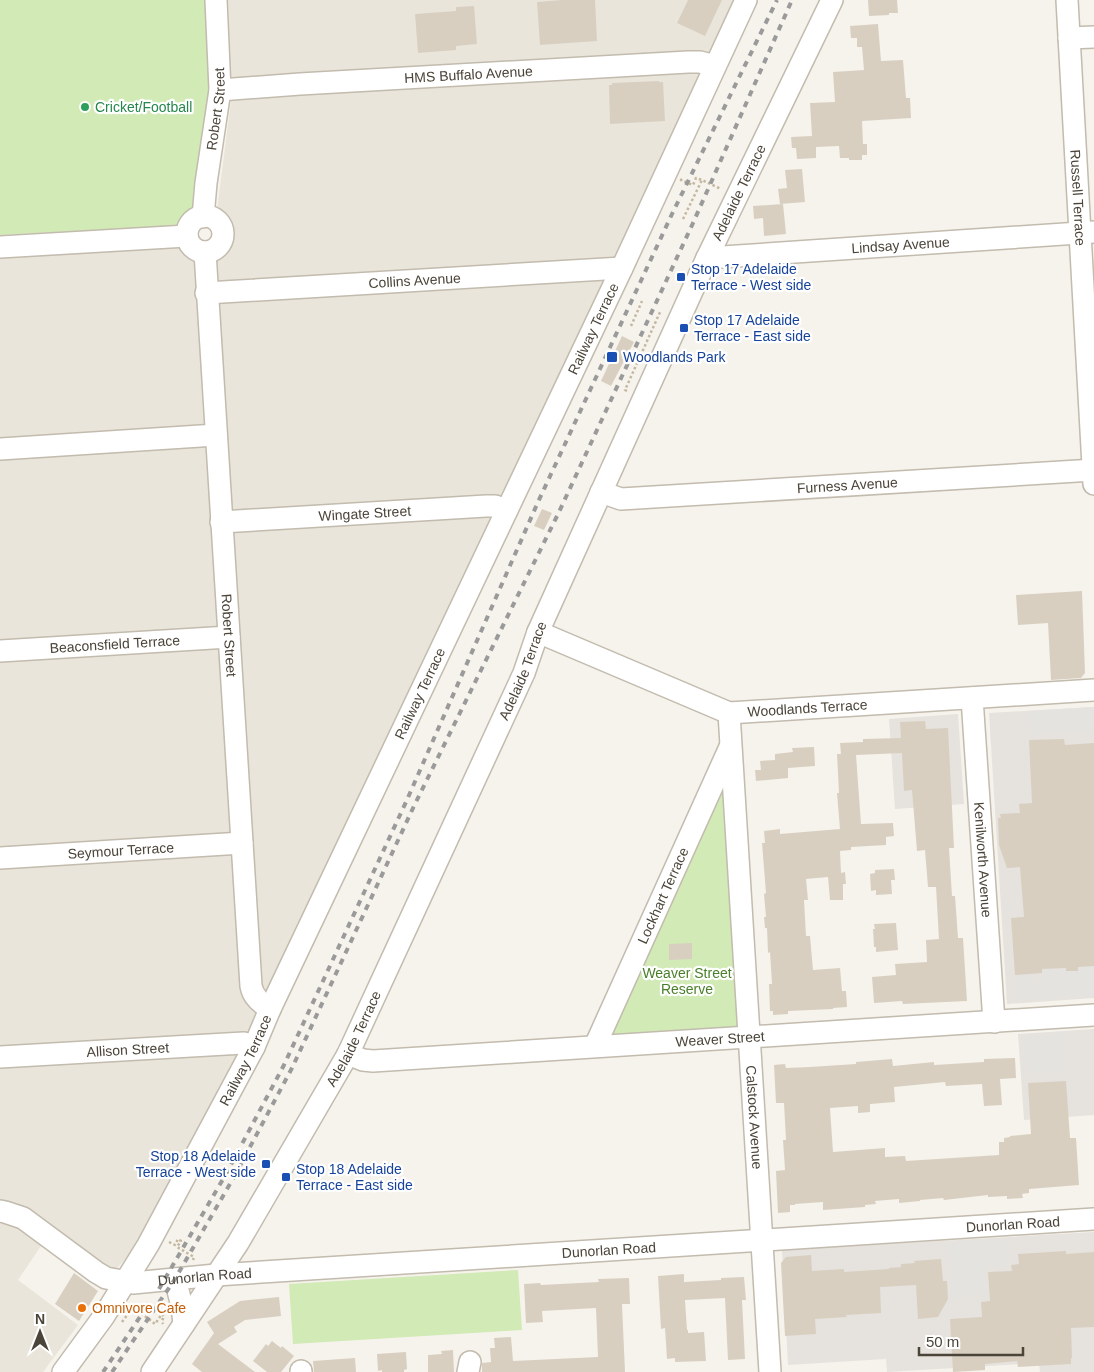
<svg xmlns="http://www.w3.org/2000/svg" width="1094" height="1372" viewBox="0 0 1094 1372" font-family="Helvetica,sans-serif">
<rect width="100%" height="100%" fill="#f6f3ec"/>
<path fill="#eae5da" d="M228,0H739L237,1066L128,1256L101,1286L43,1243L18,1280L78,1325L43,1372H0V255L213,241L231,101Z"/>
<path fill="#e6e2dd" d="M1094,707V998L1007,1004L989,713Z
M958,714L964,804L895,809L889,719Z
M1094,1029V1115L1024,1120L1018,1034Z
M1094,1232V1372H1040L1039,1363L887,1372L886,1359L788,1365L782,1250Z"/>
<path fill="#d2eab5" d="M0,0H207L211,99L192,217L183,223L170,226L0,235Z
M726,776L741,1029L605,1036Z
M518,1270L522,1330L293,1344L289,1284Z"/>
<path fill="#e5e3e0" d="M1094,707V732L1028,735L1026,711Z
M1094,966V996L1017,1001L1015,975L1032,974V982L1042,981V969L1066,968V971H1077L1078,967Z
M1063,1033L1065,1071L1027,1073L1024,1037Z
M1006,1239L1009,1266L985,1268L987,1296L950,1298L946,1242Z"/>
<path fill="#d8cfc1" d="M562,0H595L597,41L540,45L537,2Z
M688,0H722L705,36L677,23Z
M868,0H897L898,13H889V15L869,16Z
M474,6L477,44L456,46V50L418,53L415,14L456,11V7Z
M878,24L881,61L903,60L906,98H910L911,118L862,121L863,144H867V155H862V160H849V158H840L839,146L816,147V158L797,159L796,148H792L791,137L812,136L810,103L835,102L833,72L864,70L862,47H857V38H851L850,26Z
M659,81V82H663L665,121L610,124L609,85H612V83Z
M802,169L805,202L780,204L778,189L787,188L785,170Z
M783,204L786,234L764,236L763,218L754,219L753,206Z
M622,336L634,342L611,386L601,381Z
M542,509L552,513L544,530L534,526Z
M1082,591L1085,673L1081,678L1051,680L1048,623L1018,625L1016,595Z
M925,721L926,729L948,728L954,848H949L952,896H955L958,938H963L967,1001L903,1004L902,1001L874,1003L872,977L896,975L895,964L927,962L926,940L939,939L936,887H928L925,850L917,851L912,790L904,791L902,753L856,755L861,824L893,823L894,836L886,837V845L851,847V850L840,851L841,873L845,872L846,884H843V900H830L828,877L806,879L808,900H804L806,936H810L813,970L840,968L842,991H846L847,1007L833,1008V1009L788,1011V1014L773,1015V1011H770L769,984H772L770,952L768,953L767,928H765L764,917H766L764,894L766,893L762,843H765L764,831L780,829V834L840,829L837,793H839L837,754H841L840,743L863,742V739L901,738L900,722Z
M1064,739L1065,745L1094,743V966L1078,967V971H1066V968L1042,969V973L1015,975L1011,918L1024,917L1020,867L1007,868L999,845L998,818H1001L1000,814L1020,813L1019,804L1032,803L1029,740Z
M814,747L815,766L788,768V778L756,781L755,770H761L760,761L775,760V754L793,752L792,748Z
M894,869L895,880H891L892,894L876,895V890L871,891L870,874L875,873V870Z
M896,923L898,950L876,952V947H874L873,929H875L874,924Z
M692,943V959L669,960V944Z
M1015,1058L1016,1078L1000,1079L1002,1105L984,1106L982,1084L946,1086L945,1082L894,1087L895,1102L870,1104V1112L858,1113V1106L830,1108L833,1152L885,1148V1157L905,1156L906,1161L999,1155V1142H1004V1138L1010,1137V1136L1031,1134L1028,1083L1066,1081L1070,1138H1076L1079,1185L1029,1189V1193L1022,1194L1023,1198L1007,1199V1196L988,1197V1195L944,1200L943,1198L920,1200V1201L899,1203V1199L875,1201L876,1204L865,1205V1207L823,1210V1202L795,1204V1205H790V1212L778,1213L776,1171L785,1170L783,1140H786L784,1103H776L774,1065L785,1064L786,1068L810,1067L856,1064V1062L892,1059L893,1066L934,1062V1065L984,1062V1059Z
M1066,1251V1254L1094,1252V1327L1071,1328L1072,1358H1071V1364L1018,1367L1017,1361L985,1364V1370L953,1372L950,1319L982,1317L981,1302L990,1301L988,1272L1012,1271L1011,1265L1019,1264L1018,1254Z
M811,1255L812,1271L844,1269V1272L889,1269V1268L901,1267V1264L915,1263L914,1261L941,1259L943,1281H947L948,1299L938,1317L918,1319L916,1285L880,1287L881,1313L846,1315L847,1317L815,1319L816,1334L785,1336L781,1263L786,1257Z
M74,1273L98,1291L79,1321L55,1304Z
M684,1274V1282L721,1280V1278L744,1277L746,1300H742L745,1359L728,1360L725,1298L685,1300L687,1330H688V1333L704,1332L706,1361L675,1362V1358L667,1359L665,1328L661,1329L658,1276Z
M629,1278L630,1304H622L625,1372H482V1363L491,1362L490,1348H495L494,1338L511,1337L513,1361L598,1357L596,1308L542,1311L543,1322L526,1323L524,1284L540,1283L541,1285L599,1282L598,1279Z
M279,1297L281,1316L245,1320L234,1327L237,1332L218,1344L255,1372H202L192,1364L214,1333L207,1322L240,1301Z
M272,1341L281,1348L282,1346L294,1356L281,1372H267L253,1361L266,1344L268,1346Z
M453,1350L454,1372H428V1355L442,1354L441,1351Z
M406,1352L407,1369L404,1370V1372H382V1370L378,1371L377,1354Z
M355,1358L356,1372H314L313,1361Z"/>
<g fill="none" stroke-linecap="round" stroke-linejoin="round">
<defs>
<g id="minor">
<path id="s1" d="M1067,0L1094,484"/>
<path d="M1069,38L1094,37"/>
<path id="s2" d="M220,90L300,84L688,62H700L715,66"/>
<circle cx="205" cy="234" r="18"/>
<path id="s3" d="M203,217L206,183L220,90L216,0"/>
<path d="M0,247L187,236"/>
<path id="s4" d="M205,252L251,986C253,997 261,1003 270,1009"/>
<path id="s5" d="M707,258L1094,232"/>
<path id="s6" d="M206,293L622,268"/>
<path d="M0,449L216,435"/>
<path id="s7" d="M601,492L621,499L1094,470"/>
<path id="s8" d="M221,522L486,506H495L507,510"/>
<path id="s9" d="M538,632L729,713L1094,690"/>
<path id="s10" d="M0,651L229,637"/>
<path id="s11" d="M972,698L994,1022"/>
<path id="s12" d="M729,713L770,1372"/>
<path id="s13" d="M0,858L242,843"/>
<path id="s14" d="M595,1046L730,747"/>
<path id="s15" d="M348,1054L363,1060L373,1061L1094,1015"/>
<path id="s16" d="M0,1057L226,1044L244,1043L254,1047"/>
<path id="s17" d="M0,1211L5,1212L23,1218L96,1272L106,1278L133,1283L216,1275L1094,1219"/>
<path d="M175,1279L182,1306L184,1324"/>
<path d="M301,1371V1372"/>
<path id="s18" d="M63,1372L104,1316L148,1245L254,1047L270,1009L622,268L746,0"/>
<path id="s19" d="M152,1372L238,1243L348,1054L524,673L538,632L707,258L832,0"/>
<path d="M468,1372L470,1362"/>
</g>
</defs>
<use href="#minor" stroke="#c2bbae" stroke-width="24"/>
<path stroke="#c4b79f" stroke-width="2.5" stroke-dasharray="2.5 2.5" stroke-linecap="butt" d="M682,179L681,180L693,185L696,178L702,180
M683,219L702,180L721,189
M631,326L642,301
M627,391L625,390L661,310
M169,1242L175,1245L178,1239L181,1241L177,1247L194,1257L193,1260
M133,1307L155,1324L162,1314L164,1316L162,1321L163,1324
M122,1322L133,1307L135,1301"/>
<use href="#minor" stroke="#fff" stroke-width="21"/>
<path stroke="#9a9a9a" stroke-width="4" stroke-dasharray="6 6" stroke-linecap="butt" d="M159,1289L226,1174L284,1065L406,802L538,502L672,214L777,0
M103,1372L142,1314
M112,1372L175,1279L234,1177L292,1068L414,806L559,512L693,223L792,0"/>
</g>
<circle fill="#2e9e5b" stroke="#fff" stroke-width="2" cx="85" cy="107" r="5"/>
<g fill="#1a4fb4" stroke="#fff" stroke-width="2">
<rect x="676" y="272" width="10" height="10" rx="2.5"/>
<rect x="679" y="323" width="10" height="10" rx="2.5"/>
<rect x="606" y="351" width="12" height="12" rx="2.5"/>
<rect x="261" y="1159" width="10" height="10" rx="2.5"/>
<rect x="281" y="1172" width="10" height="10" rx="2.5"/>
</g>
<circle fill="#e8710a" stroke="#fff" stroke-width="2" cx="82" cy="1308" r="5"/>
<g text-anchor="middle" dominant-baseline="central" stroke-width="4.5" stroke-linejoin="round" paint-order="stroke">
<g font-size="14" fill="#4b4439" stroke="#fff">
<text stroke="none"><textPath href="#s2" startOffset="249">HMS Buffalo Avenue</textPath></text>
<text stroke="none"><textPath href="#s3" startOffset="109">Robert Street</textPath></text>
<text stroke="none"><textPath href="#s19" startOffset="1320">Adelaide Terrace</textPath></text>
<text stroke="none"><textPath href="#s1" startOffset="198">Russell Terrace</textPath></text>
<text stroke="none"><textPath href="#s5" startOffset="194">Lindsay Avenue</textPath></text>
<text stroke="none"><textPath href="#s6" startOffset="209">Collins Avenue</textPath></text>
<text stroke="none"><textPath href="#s18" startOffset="1172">Railway Terrace</textPath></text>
<text stroke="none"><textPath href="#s7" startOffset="248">Furness Avenue</textPath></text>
<text stroke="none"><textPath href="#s8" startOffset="144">Wingate Street</textPath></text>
<text stroke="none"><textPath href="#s4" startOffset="384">Robert Street</textPath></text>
<text stroke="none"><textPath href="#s10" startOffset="115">Beaconsfield Terrace</textPath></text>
<text stroke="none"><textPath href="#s19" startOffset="795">Adelaide Terrace</textPath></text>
<text stroke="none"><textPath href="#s18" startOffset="768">Railway Terrace</textPath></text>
<text stroke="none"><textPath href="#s9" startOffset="286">Woodlands Terrace</textPath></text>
<text stroke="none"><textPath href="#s13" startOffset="121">Seymour Terrace</textPath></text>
<text stroke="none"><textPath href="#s11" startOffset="162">Kenilworth Avenue</textPath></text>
<text stroke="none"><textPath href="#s14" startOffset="165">Lockhart Terrace</textPath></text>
<text stroke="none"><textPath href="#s19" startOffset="390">Adelaide Terrace</textPath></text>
<text stroke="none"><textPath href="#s15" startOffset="374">Weaver Street</textPath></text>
<text stroke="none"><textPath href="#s16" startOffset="128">Allison Street</textPath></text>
<text stroke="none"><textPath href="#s18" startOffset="362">Railway Terrace</textPath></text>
<text stroke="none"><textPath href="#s12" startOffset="405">Calstock Avenue</textPath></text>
<text stroke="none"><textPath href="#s17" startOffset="1036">Dunorlan Road</textPath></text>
<text stroke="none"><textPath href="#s17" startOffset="631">Dunorlan Road</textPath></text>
<text stroke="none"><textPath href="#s17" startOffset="226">Dunorlan Road</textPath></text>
</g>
<g font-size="14" fill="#27864d" stroke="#fff" text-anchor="start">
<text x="95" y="107">Cricket/Football</text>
</g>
<g font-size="14" fill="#164399" stroke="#fff" text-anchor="start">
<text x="691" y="269">Stop 17 Adelaide<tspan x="691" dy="16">Terrace - West side</tspan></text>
<text x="694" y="320">Stop 17 Adelaide<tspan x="694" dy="16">Terrace - East side</tspan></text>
<text x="623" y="357">Woodlands Park</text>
<text x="256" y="1156" text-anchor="end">Stop 18 Adelaide<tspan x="256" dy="16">Terrace - West side</tspan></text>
<text x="296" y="1169">Stop 18 Adelaide<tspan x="296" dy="16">Terrace - East side</tspan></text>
</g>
<g font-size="14" fill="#4a7f2a" stroke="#fff">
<text x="687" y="973">Weaver Street<tspan x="687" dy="16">Reserve</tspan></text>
</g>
<g font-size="14" fill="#c56008" stroke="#fff" text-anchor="start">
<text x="92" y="1308">Omnivore Cafe</text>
</g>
</g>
<g transform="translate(40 1332)" stroke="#ffffff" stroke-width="4" paint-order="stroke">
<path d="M0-4L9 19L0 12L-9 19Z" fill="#4b4439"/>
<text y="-8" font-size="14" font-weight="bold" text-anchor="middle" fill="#4b4439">N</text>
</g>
<path d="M919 1347v8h104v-8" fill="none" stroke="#4b4439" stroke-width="2.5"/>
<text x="926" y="1347" font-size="15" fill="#4b4439" stroke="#ffffff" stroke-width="4" paint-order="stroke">50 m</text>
</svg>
